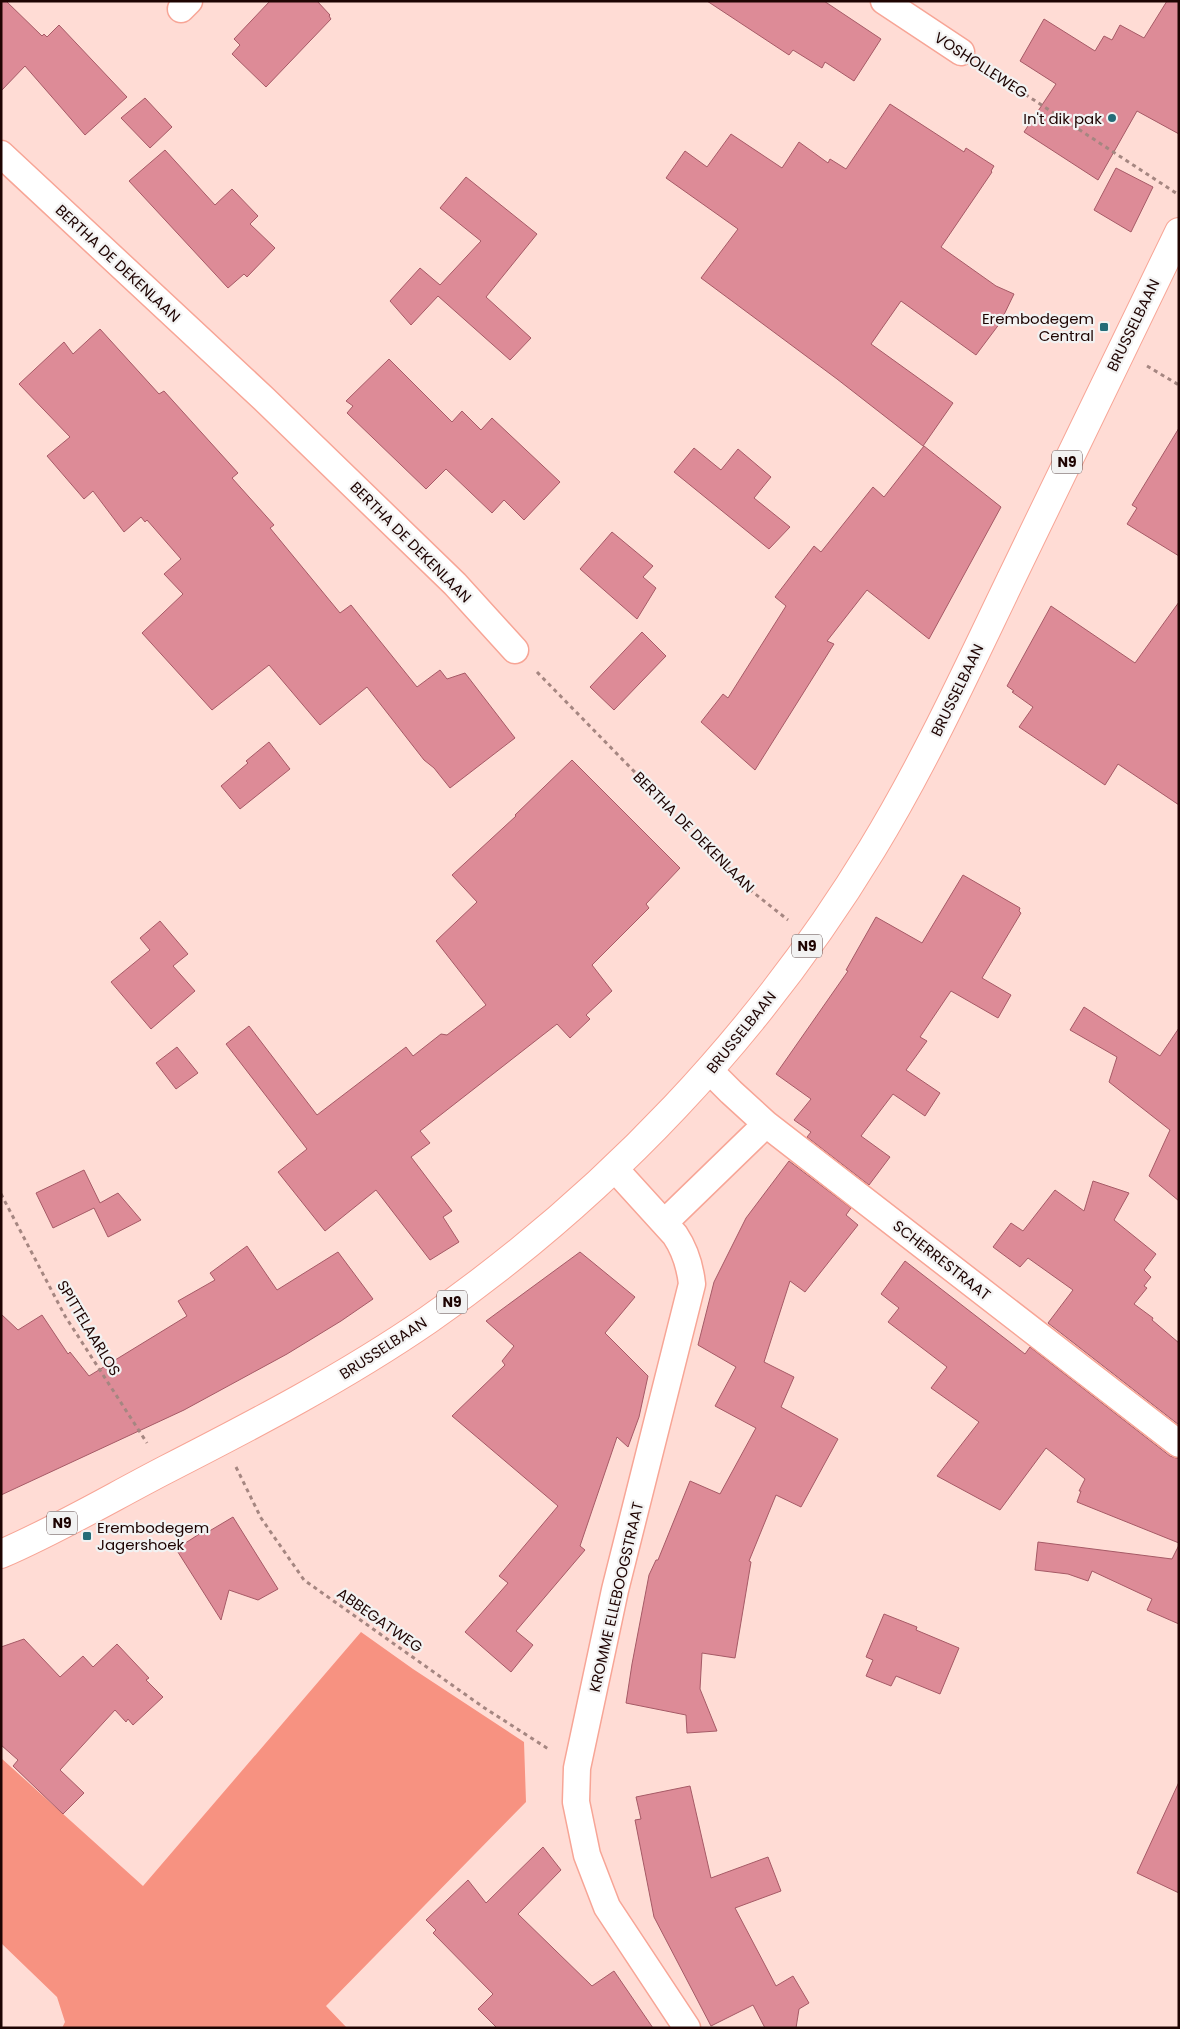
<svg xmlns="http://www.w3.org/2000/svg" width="1180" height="2029" viewBox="0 0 1180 2029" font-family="Poppins,sans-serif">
<rect width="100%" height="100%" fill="#ffdcd5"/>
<path fill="#f79281" d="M361,1632L413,1669L524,1742L526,1802L326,2006L347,2028H62L65,2022L57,1997L1,1943V1758L143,1886Z"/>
<path fill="#dd8b97" stroke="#a65a66" d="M1,1H6L42,36L44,34L47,37L59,25L127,97L85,135L25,66L1,91Z
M270,1H317L330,15L329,16L331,19L266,87L232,54L240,45L234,39Z
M707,1H824L881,39L854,81L825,62L822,68L793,50L789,55Z
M1167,1H1179V134L1137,111L1098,180L1024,132L1056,84L1020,61L1044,19L1095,51L1104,36L1112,40L1120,25L1144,38Z
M145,98L172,127L150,148L121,118Z
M890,104L964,152L966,148L994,166L991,171L992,172L941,247L996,286L1014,294L1000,323L976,355L901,301L871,344L953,403L923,446L837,379L701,278L738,229L666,178L685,151L707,167L731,134L782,168L799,142L828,163L830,159L846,169Z
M165,150L215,205L232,189L258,216L250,224L275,248L247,277L244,274L228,288L129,181Z
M1116,168L1153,187L1131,232L1094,210Z
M466,177L537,234L486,297L531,338L510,360L438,296L411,325L390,301L420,268L440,285L481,241L440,208Z
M100,329L159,394L164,391L238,473L232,478L274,525L270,528L340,613L351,605L417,687L440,670L447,679L465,673L515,738L450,788L434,768L424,760L367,687L320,725L269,665L212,710L142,633L183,594L164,574L181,559L147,520L145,522L141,517L124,532L93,491L84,499L47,456L70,437L19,384L64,342L73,354Z
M389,359L452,422L462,411L481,430L492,418L560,482L524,520L504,500L492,513L446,469L426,489L347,413L353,406L346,401Z
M1179,428V556L1127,524L1137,508L1132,505Z
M924,446L1001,507L929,639L867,590L827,641L834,644L755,770L701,722L723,694L728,698L786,606L775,597L814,546L821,552L873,487L884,497Z
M694,448L721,470L738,449L771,477L754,498L790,527L769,549L674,472Z
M612,532L653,566L643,577L656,588L637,619L580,569Z
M1179,602V805L1118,764L1105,785L1019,727L1033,707L1012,692L1014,691L1007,686L1051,606L1135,663Z
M642,632L666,656L614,710L590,687Z
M269,742L290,769L240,809L221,786L248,763L246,761Z
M572,760L680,868L646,904L649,908L592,965L612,991L586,1015L590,1019L570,1038L557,1024L420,1131L430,1143L411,1157L452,1211L443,1217L459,1242L430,1260L376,1190L325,1231L278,1172L307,1149L226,1044L249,1026L317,1115L406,1047L413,1056L441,1034L447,1035L486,1005L436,941L477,902L452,875L516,816L515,815Z
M963,875L1020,908L1019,911L1021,913L982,978L1011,995L998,1018L951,991L920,1037L927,1041L906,1070L940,1093L925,1116L893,1094L861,1136L890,1157L869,1185L807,1137L811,1132L794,1120L811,1099L776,1074L848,971L846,970L876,917L922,943Z
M160,921L188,954L173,966L195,991L151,1029L111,982L150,950L140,938Z
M1084,1007L1160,1056L1179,1028V1201L1149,1176L1170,1130L1109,1082L1117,1057L1070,1030Z
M177,1047L198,1073L176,1089L156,1063Z
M789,1161L851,1208L846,1215L858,1225L805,1292L790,1281L764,1362L794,1377L781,1407L838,1439L801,1507L776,1495L749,1561L751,1562L735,1658L702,1653L700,1689L717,1731L687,1733L686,1715L626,1703L632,1664L649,1575L656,1560H658L690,1481L720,1494L756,1428L715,1406L736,1367L698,1345L714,1282L746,1218Z
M84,1170L100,1203L118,1193L141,1220L108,1237L94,1208L53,1228L36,1193Z
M1093,1181L1129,1193L1114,1220L1156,1254L1144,1270L1151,1277L1144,1286L1147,1288L1134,1304L1153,1318L1152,1320L1179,1343V1425L1048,1323L1073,1290L1028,1258L1020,1267L993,1247L1011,1223L1023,1231L1055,1190L1084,1211Z
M247,1246L277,1290L338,1252L373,1299L341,1321L287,1354L184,1410L1,1495V1314L18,1330L42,1315L68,1354L70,1352L89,1376L187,1316L178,1301L215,1280L210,1273Z
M580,1252L635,1297L605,1333L648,1376L639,1417L628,1447L617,1437L580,1546L585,1550L516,1631L533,1645L511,1672L465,1632L508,1583L499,1576L558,1506L452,1416L505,1365L502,1361L514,1346L486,1321Z
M905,1261L1025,1354L1030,1347L1170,1456L1179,1459V1543L1077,1502L1081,1491H1079L1085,1479L1046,1448L1000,1510L937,1476L979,1422L931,1388L947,1367L888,1322L899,1308L881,1294Z
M233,1517L278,1589L258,1600L229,1590L221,1620L176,1549L204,1531L206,1533Z
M1038,1542L1172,1559L1179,1545V1624L1147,1610L1152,1599L1092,1571L1088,1581L1068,1574L1035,1570Z
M884,1614L917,1627L916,1630L959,1648L940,1694L896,1676L891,1686L866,1676L873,1660L866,1657Z
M24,1639L60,1677L83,1656L93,1667L117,1644L149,1678L146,1680L163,1697L133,1725L128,1719L126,1722L115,1710L60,1770L84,1793L63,1814L13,1766L18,1760L1,1745V1647Z
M1179,1782V1893L1137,1873Z
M690,1786L711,1878L768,1857L781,1891L735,1908L776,1986L793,1976L809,2003L799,2009L796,2028H765L753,2005L711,2026L654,1917L635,1820L641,1819L636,1797Z
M543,1847L561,1870L518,1914L592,1986L614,1971L653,2028H497L478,2009L493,1994L433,1933L436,1930L426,1920L468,1880L486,1903Z"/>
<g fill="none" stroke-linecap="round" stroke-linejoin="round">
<defs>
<path id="minor" d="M884,1L961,52
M181,9L189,1
M1,154L264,399L455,584L515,650
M710,1071L731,1092L766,1124L1179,1444
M615,1169L675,1235C685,1250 690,1266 692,1284L615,1590L577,1768L576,1802L587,1855L607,1907L687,2028
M665,1222L766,1124"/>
<path id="primary" d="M1,1554C57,1530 111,1498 165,1470C255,1424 345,1377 428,1320C607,1195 759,1035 872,849C925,762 967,670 1011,579C1067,463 1123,347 1179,232"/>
</defs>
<use href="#minor" stroke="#f7a596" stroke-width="29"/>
<use href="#primary" stroke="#f7a596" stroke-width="30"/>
<path stroke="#a58681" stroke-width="3" stroke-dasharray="4 4" stroke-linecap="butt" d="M985,68L1179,195
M1147,366L1179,385
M537,672L749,889L788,920
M1,1194L65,1316L147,1443
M236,1467L261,1518L304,1580L483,1707L550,1750"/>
<use href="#minor" stroke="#fff" stroke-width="26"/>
<use href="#primary" stroke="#fff" stroke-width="28"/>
</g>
<g fill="#246c78" stroke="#f2f2f2" stroke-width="2">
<circle cx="1112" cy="118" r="5"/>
<rect x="1099" y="322" width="10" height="10" rx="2.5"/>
<rect x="82" y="1531" width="10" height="10" rx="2.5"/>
</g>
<g text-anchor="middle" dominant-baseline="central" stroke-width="4.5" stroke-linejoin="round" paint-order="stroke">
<g fill="#f2f2f2" stroke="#5e4b4a" stroke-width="1">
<rect x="1052" y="450.5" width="30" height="23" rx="4"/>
<rect x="792" y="934.5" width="30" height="23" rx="4"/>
<rect x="437" y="1290.5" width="30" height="23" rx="4"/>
<rect x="47" y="1511.5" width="30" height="23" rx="4"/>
</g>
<g font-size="14" font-weight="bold" fill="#1e0402">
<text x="1067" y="462">N9</text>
<text x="807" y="946">N9</text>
<text x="452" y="1302">N9</text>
<text x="62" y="1523">N9</text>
</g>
<g font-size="15" fill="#1e0402" stroke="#f2f2f2">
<text transform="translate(981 65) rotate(33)">VOSHOLLEWEG</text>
<text transform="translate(118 263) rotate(43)">BERTHA DE DEKENLAAN</text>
<text transform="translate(1133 325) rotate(-64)">BRUSSELBAAN</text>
<text transform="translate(411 542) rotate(45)">BERTHA DE DEKENLAAN</text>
<text transform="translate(957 690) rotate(-64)">BRUSSELBAAN</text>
<text transform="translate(694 832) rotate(45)">BERTHA DE DEKENLAAN</text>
<text transform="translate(741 1032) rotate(-51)">BRUSSELBAAN</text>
<text transform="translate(942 1260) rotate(38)">SCHERRESTRAAT</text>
<text transform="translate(89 1328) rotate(59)">SPITTELAARLOS</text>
<text transform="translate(383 1348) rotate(-33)">BRUSSELBAAN</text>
<text transform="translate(616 1597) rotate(-77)">KROMME ELLEBOOGSTRAAT</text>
<text transform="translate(380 1620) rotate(35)">ABBEGATWEG</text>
</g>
<g font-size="15" fill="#1e0402" stroke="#f2f2f2" text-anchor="end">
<text x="1102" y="118">In't dik pak</text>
<text x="1094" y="318">Erembodegem<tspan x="1094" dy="17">Central</tspan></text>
<text x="97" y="1527" text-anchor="start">Erembodegem<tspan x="97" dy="17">Jagershoek</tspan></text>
</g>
</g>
<rect width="1180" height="2029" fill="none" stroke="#1e0402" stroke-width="5"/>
</svg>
